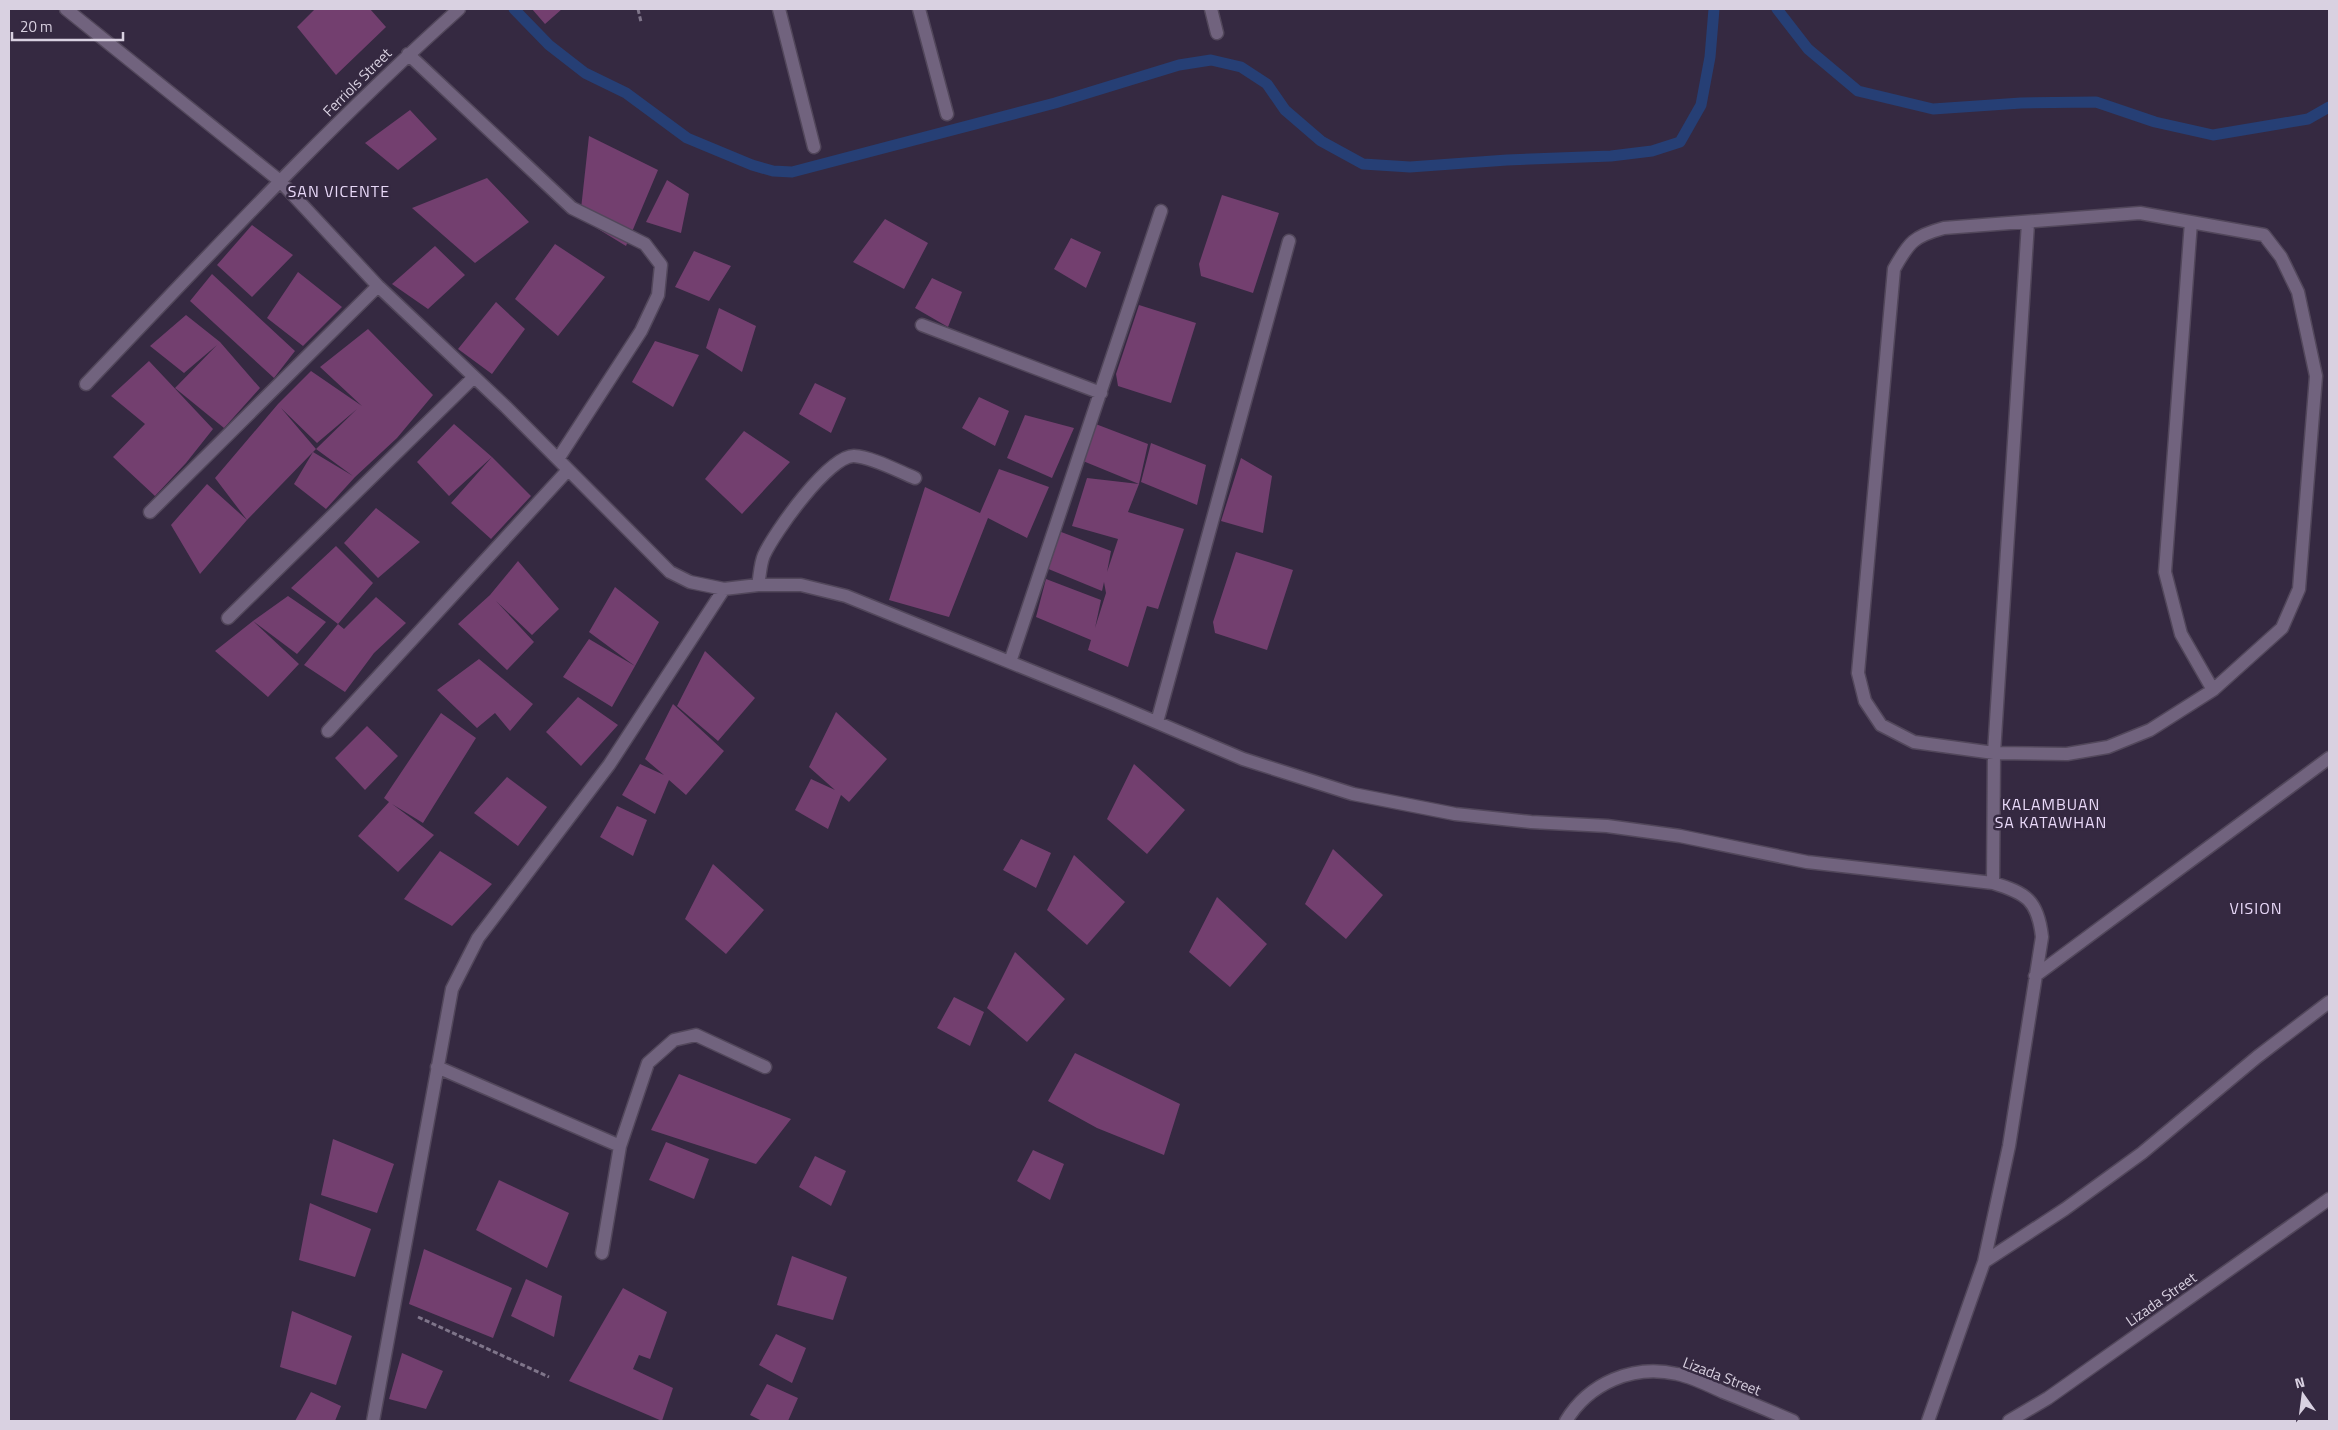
<svg xmlns="http://www.w3.org/2000/svg" width="2338" height="1430" viewBox="0 0 2338 1430" font-family="'Titillium Web',sans-serif">
<rect width="100%" height="100%" fill="#352941"/>
<g fill="none" stroke-linecap="round" stroke-linejoin="round">
<path stroke="#263f75" stroke-width="11" d="M514,9L549,45L585,73L626,93L687,138L752,165L773,171L792,172L1055,103L1179,65L1211,60L1241,67L1267,84L1285,110L1321,141L1363,164L1410,167L1507,160L1611,156L1652,151L1680,142L1701,105L1710,57L1714,9
M1777,9L1808,49L1858,91L1933,109L2021,103L2096,102L2155,122L2213,135L2308,119L2329,107"/>
</g>
<path fill="#733f6f" fill-rule="evenodd" d="M315,9H370L386,27L336,75L297,27Z
M532,9H562L545,24Z
M410,110L437,139L398,170L365,143Z
M589,136L658,170L626,246L580,218Z
M487,178L529,222L475,263L412,208Z
M667,180L689,194L681,233L646,222Z
M1222,195L1279,213L1253,293L1201,276L1199,264Z
M885,219L928,243L904,289L853,262Z
M252,225L293,255L252,297L217,265Z
M1071,238L1101,252L1086,288L1054,269Z
M555,244L605,277L558,336L515,299Z
M435,246L465,275L428,309L392,284Z
M694,251L731,266L709,301L675,287Z
M298,272L342,307L303,346L267,318Z
M212,274L295,351L274,378L190,301Z
M932,278L962,292L948,327L915,308Z
M496,302L525,329L492,374L458,349Z
M1139,305L1196,323L1171,403L1118,386L1116,374Z
M719,308L756,326L742,372L706,348Z
M186,315L220,342L260,388L224,428L175,388L217,345L184,373L150,346Z
M368,329L433,395L397,438L355,477L326,509L294,484L313,452L247,520L200,574L171,525L207,484L247,520L215,478L278,404L311,371L362,406L320,367ZM281,408L317,443L357,409L316,449L353,476L313,452L316,449Z
M655,341L699,355L673,407L632,382Z
M149,361L213,429L186,463L155,496L113,457L145,424L111,396Z
M815,383L846,398L831,433L799,414Z
M979,397L1009,411L995,446L962,428Z
M1025,415L1074,428L1052,478L1007,458Z
M1093,423L1148,444L1139,484L1128,512L1184,529L1158,609L1147,606L1128,667L1088,650L1091,640L1036,617L1046,579L1101,600L1095,628L1106,593L1104,582L1102,591L1046,568L1056,530L1111,551L1107,572L1118,539L1072,526L1087,478L1139,484L1083,461Z
M454,424L492,457L449,496L417,462Z
M744,431L790,462L742,514L705,479Z
M1151,443L1206,465L1197,505L1141,482Z
M492,457L531,496L491,539L451,503Z
M1241,458L1272,476L1263,533L1221,521Z
M999,469L1049,487L1027,538L988,518L949,617L889,600L925,487L980,513Z
M376,508L420,542L378,578L344,543Z
M336,546L373,583L338,624L291,588Z
M1236,552L1293,570L1267,650L1215,633L1213,622Z
M518,561L559,609L532,635L496,601L534,642L507,670L458,624L490,595Z
M615,587L659,622L635,666L612,707L563,677L589,639L635,666L589,632Z
M288,596L326,622L297,654L253,621Z
M376,597L406,623L374,653L345,692L304,665L338,624L344,629Z
M253,621L299,664L268,697L215,651Z
M705,651L755,698L718,741L677,706Z
M479,659L533,704L510,731L495,713L477,728L437,690Z
M578,697L618,725L581,766L546,732Z
M673,704L724,751L686,795L669,780L655,814L622,795L640,764L664,775L645,759Z
M836,712L887,759L849,802L841,795L828,829L795,810L811,779L835,790L809,767Z
M441,713L476,738L423,823L392,804L434,835L398,872L358,836L389,802L384,798Z
M367,726L398,756L365,790L335,758Z
M1134,764L1185,810L1147,854L1107,819Z
M507,777L547,807L518,846L474,813Z
M617,806L647,820L633,856L600,837Z
M1021,839L1051,853L1036,888L1003,870Z
M1333,849L1383,895L1346,939L1305,904Z
M440,851L492,884L452,926L404,899Z
M1074,855L1125,902L1087,945L1047,910Z
M713,864L764,910L726,954L685,919Z
M1217,897L1267,944L1230,987L1189,952Z
M1015,952L1065,999L1027,1042L987,1008Z
M954,997L984,1012L970,1046L937,1028Z
M1075,1053L1180,1104L1164,1155L1097,1128L1048,1101Z
M679,1074L791,1119L756,1164L651,1130Z
M333,1139L394,1164L377,1213L321,1195Z
M666,1142L709,1159L694,1199L649,1180Z
M1033,1150L1064,1164L1050,1200L1017,1181Z
M815,1156L846,1171L831,1206L799,1187Z
M499,1180L569,1213L547,1268L476,1230Z
M310,1203L371,1229L355,1277L299,1260Z
M424,1249L512,1288L493,1338L409,1304Z
M792,1256L847,1277L833,1320L777,1305Z
M526,1279L562,1296L554,1337L511,1316Z
M623,1288L667,1312L650,1359L639,1355L633,1369L673,1388L662,1421L569,1381Z
M292,1311L352,1336L336,1385L280,1367Z
M776,1334L806,1348L792,1383L759,1365Z
M402,1353L443,1371L426,1409L389,1399Z
M767,1384L798,1398L788,1421H762L750,1415Z
M311,1392L341,1406L335,1421H295Z"/>
<g fill="none" stroke-linecap="round" stroke-linejoin="round">
<defs>
<path id="minor" d="M66,9L280,181L378,286L506,407L670,572L690,582L724,589L758,585H801L846,596L1111,703L1243,759L1353,794L1455,814L1531,822L1607,826L1680,836L1807,862L1993,883C2026,893 2038,900 2042,937L2009,1146L1984,1262L1928,1421
M779,9L814,147
M919,9L947,114
M1211,9L1217,33
M408,54L572,208L645,244L661,265L658,295L641,331L558,459
M2140,213L2264,235L2281,257L2298,292L2316,376L2299,589L2282,628L2213,690L2150,730L2108,747L2067,754L1994,753L1914,742L1881,725L1865,701L1858,673L1894,269C1909,242 1914,236 1944,228Z
M2191,222L2165,572L2181,634L2213,690
M922,325L1101,393
M86,384C208,256 328,126 459,9
M150,512L378,286
M758,585C760,576 760,564 764,555C774,533 829,455 854,456C872,457 898,471 915,478
M228,618L474,377
M1010,662L1161,211
M1157,722L1289,241
M328,731L568,470
M1993,883L1994,753L2028,223
M2035,976L2329,758
M437,1067L620,1146L602,1253
M620,1146L648,1063L674,1040L696,1035L765,1067
M1984,1262L2065,1209L2142,1153L2257,1057L2329,1002
M373,1421L452,989L478,938L609,765L724,589"/>
<path id="tertiary" d="M1566,1421C1589,1383 1633,1364 1677,1374C1692,1377 1708,1385 1723,1392C1746,1401 1770,1411 1793,1421
M2009,1421L2048,1398L2329,1199"/>
</defs>
<use href="#minor" stroke="#52475b" stroke-width="15"/>
<use href="#tertiary" stroke="#52475b" stroke-width="15"/>
<path stroke="#7f758a" stroke-width="3" stroke-dasharray="5 2.5" stroke-linecap="butt" d="M638,9L641,22
M418,1317L549,1377"/>
<use href="#minor" stroke="#71637e" stroke-width="12"/>
<use href="#tertiary" stroke="#71637e" stroke-width="12"/>
</g>
<g text-anchor="middle" dominant-baseline="central" stroke-width="5" stroke-linejoin="round" paint-order="stroke">
<g font-size="15" fill="#d9d1e1" stroke="#352941">
<text transform="translate(357 82) rotate(-45)">Ferriols Street</text>
<text transform="translate(2161 1299) rotate(-35)">Lizada Street</text>
<text transform="translate(1722 1376) rotate(21)">Lizada Street</text>
</g>
<g font-size="16" letter-spacing="1" fill="#e9d9f9" stroke="#352941">
<text x="339" y="191">SAN VICENTE</text>
<text x="2051" y="804">KALAMBUAN<tspan x="2051" dy="18">SA KATAWHAN</tspan></text>
<text x="2256" y="908">VISION</text>
</g>
</g>
<rect width="2338" height="1430" fill="none" stroke="#d9d1e1" stroke-width="20"/>
<g transform="translate(2303 1395) rotate(346)" stroke="#352941" stroke-width="4" paint-order="stroke">
<path d="M0-4L9 19L0 12L-9 19Z" fill="#d9d1e1"/>
<text y="-8" font-size="14" font-weight="bold" text-anchor="middle" fill="#d9d1e1">N</text>
</g>
<path d="M12 32v8h111v-8" fill="none" stroke="#d9d1e1" stroke-width="2.5"/>
<text x="20" y="32" font-size="15" fill="#d9d1e1" stroke="#352941" stroke-width="4" paint-order="stroke">20 m</text>
</svg>
